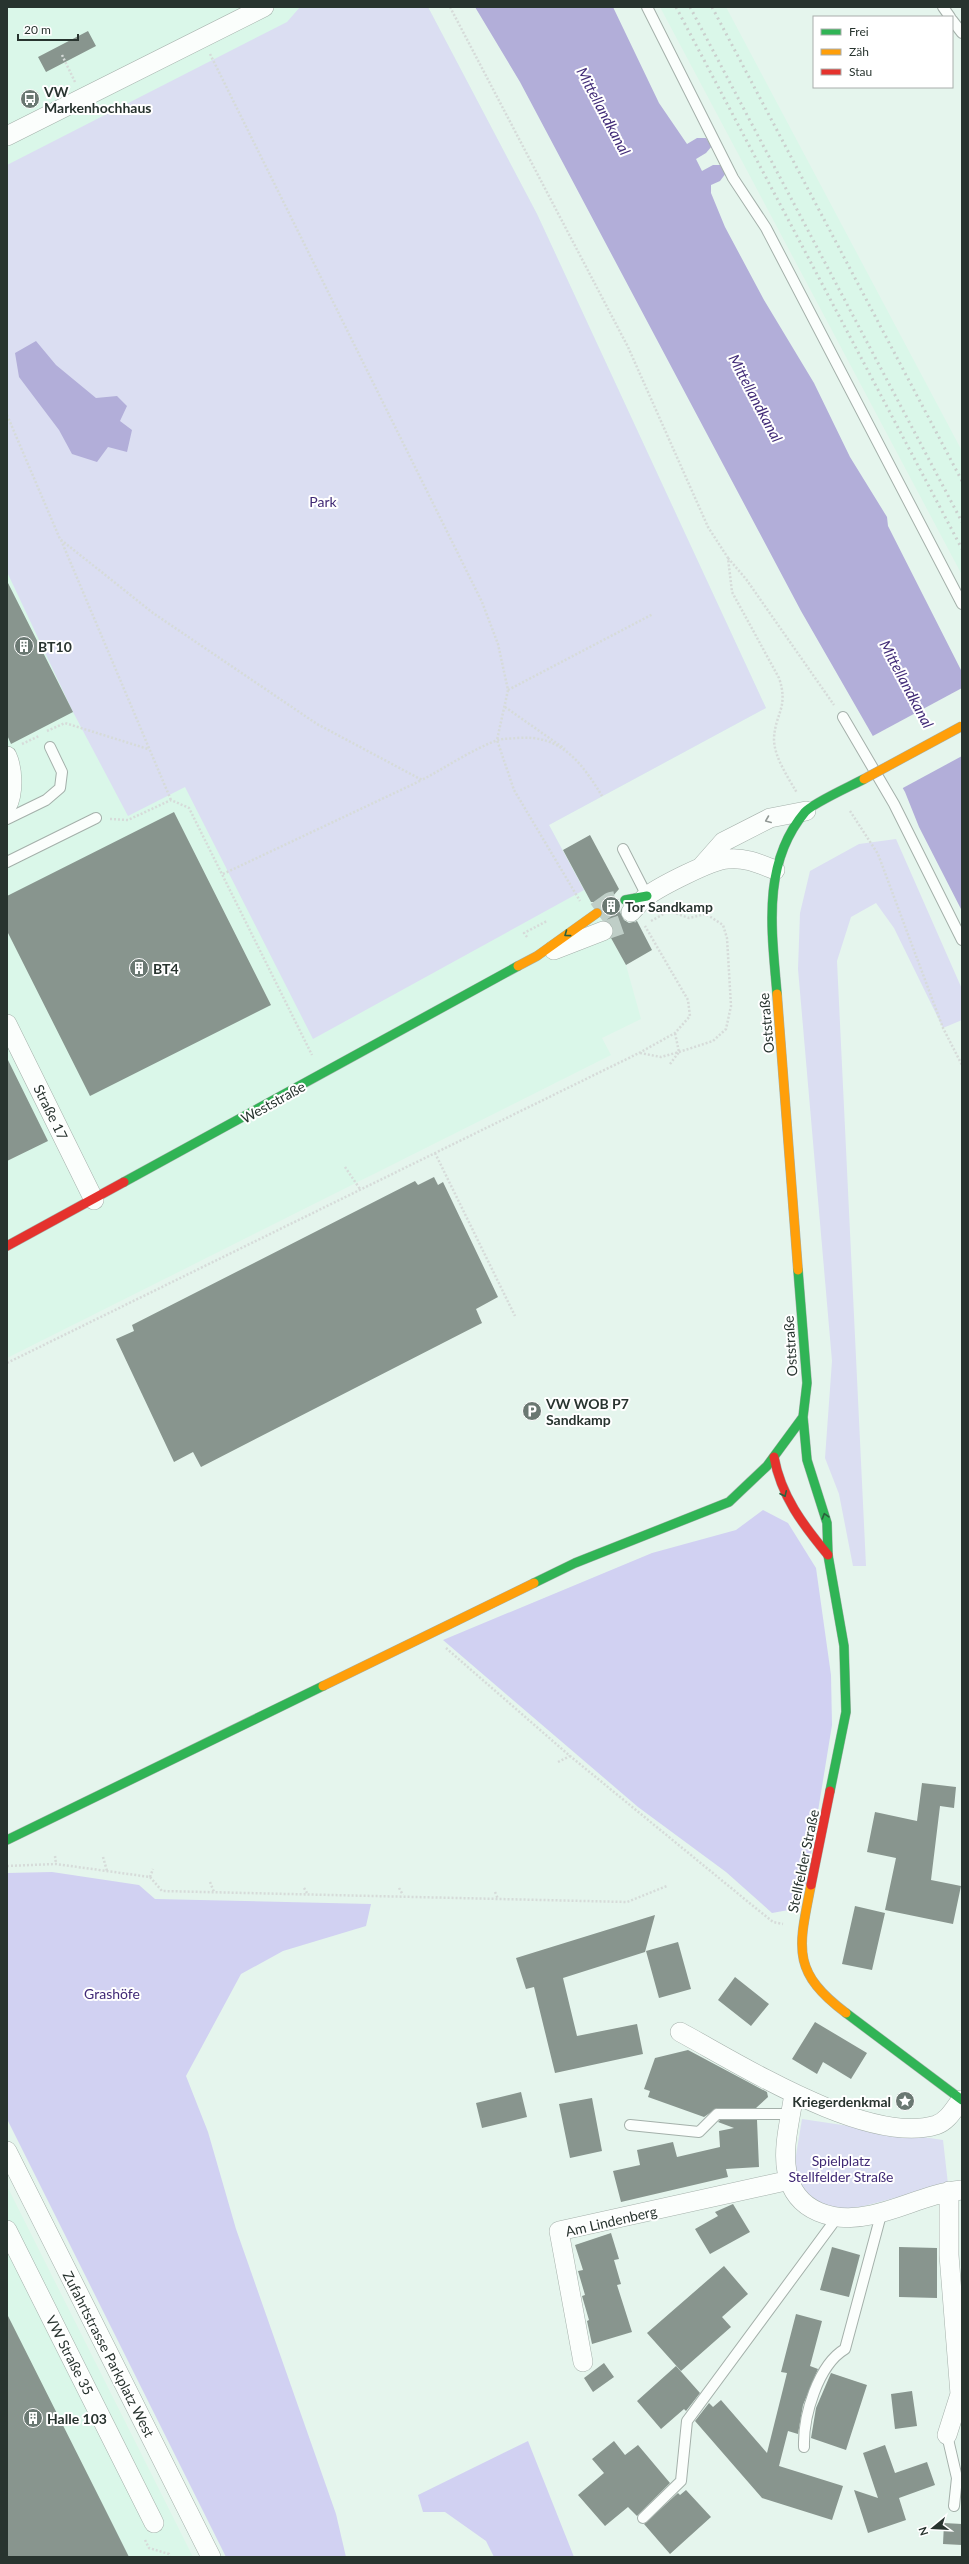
<svg xmlns="http://www.w3.org/2000/svg" width="969" height="2564" viewBox="0 0 969 2564" font-family="Lato,sans-serif">
<rect width="100%" height="100%" fill="#e5f5ed"/>
<path fill="#daf7e9" d="M7,7H428L537,214L766,708L549,825L626,965L641,1019L602,1038L611,1055L7,1358Z
M660,7H726L962,451V575Z
M7,2186L181,2533L193,2557H7Z"/>
<path fill="#dbdef2" d="M300,7H428L537,214L766,708L549,825L584,890L313,1039L185,787L128,816L73,712L7,572V165L287,22Z
M896,839L962,989V1020L943,1028L894,928L876,903L851,917L837,961L866,1566H853L839,1494L825,1458L832,1361L798,969L800,913L810,871L859,844Z
M802,2119L943,2140L948,2184L845,2211L812,2201L793,2173Z"/>
<path fill="#d1d1f2" d="M763,1510L788,1523L816,1568L831,1675L832,1725L806,1885L794,1909L772,1913L726,1872L638,1807L443,1640L652,1553L736,1530Z
M52,1872L139,1885L155,1899L371,1904L366,1926L283,1951L241,1974L186,2076L208,2132L236,2229L336,2514L346,2557H226L7,2119V1873Z
M528,2441L574,2557H494L486,2541L445,2512H423L418,2495Z"/>
<path fill="#b2aed9" d="M475,7H613L659,103L687,144L697,138H706L712,146L706,153L696,159L702,171L713,165H722L726,173L720,181L711,185V193L725,227L764,300L814,383L850,457L887,517L888,526L962,672V911L919,827L905,792L801,611L520,82Z
M36,341L56,365L96,398L117,396L127,406L120,421L132,430L127,452L108,447L97,462L72,454L59,430L19,377L15,353Z"/>
<path fill="#e5f5ed" d="M962,688V756L901,789L871,737Z"/>
<path fill="#88958e" d="M88,31L96,46L46,72L38,57Z
M7,581L73,712L11,744L7,735Z
M174,812L271,1005L90,1096L7,931V896Z
M590,835L619,889L613,896L615,908L620,912L624,920L629,923L637,921L652,950L626,965L611,938L613,927L606,921L609,912L607,906L602,902H591L563,850Z
M7,1058L48,1141L7,1161Z
M434,1177L438,1185L443,1182L498,1297L476,1309L482,1323L201,1467L193,1452L174,1462L116,1339L134,1331L132,1325L415,1181L418,1185Z
M922,1783L956,1787L954,1808L940,1806L931,1880L961,1886L953,1924L885,1910L896,1858L867,1852L875,1812L917,1821Z
M855,1906L885,1913L872,1970L842,1964Z
M655,1915L645,1952L563,1978L577,2036L637,2024L643,2054L555,2073L534,1987L526,1989L516,1958Z
M678,1942L691,1989L659,1998L646,1951Z
M735,1977L769,2004L751,2026L718,2000Z
M815,2022L867,2053L851,2079L823,2062L817,2074L792,2059Z
M688,2050L767,2092L768,2097L756,2108H717L704,2117L648,2097L650,2091L644,2089L655,2058Z
M521,2092L527,2117L482,2128L476,2103Z
M592,2098L602,2151L570,2158L559,2104Z
M720,2120H757L759,2167L726,2169L728,2177L621,2202L613,2171L640,2165L637,2150L673,2142L677,2157L720,2147L719,2131L734,2128L718,2122Z
M733,2204L750,2232L710,2254L695,2229L718,2216L715,2212Z
M611,2233L619,2259L614,2260L621,2284L617,2285L632,2332L592,2344L587,2321L589,2320L582,2296L585,2295L578,2271L583,2270L575,2245Z
M832,2247L860,2255L849,2297L820,2290Z
M899,2247L937,2248V2298L899,2297Z
M724,2266L748,2294L722,2317L731,2327L681,2371L647,2333Z
M7,2314L100,2499L129,2557H7Z
M796,2314L822,2321L810,2366L818,2369L803,2405L798,2434L788,2431L779,2466L843,2486L832,2520L762,2498L695,2421L709,2403L713,2407L721,2400L767,2453L787,2373L781,2372Z
M604,2363L614,2377L593,2392L584,2378Z
M676,2366L700,2393L686,2411L684,2409L661,2429L637,2401Z
M831,2373L867,2385L846,2450L811,2438L816,2408Z
M912,2391L917,2426L895,2429L891,2394Z
M614,2441L625,2455L638,2445L670,2483L637,2516L628,2507L605,2526L578,2495L604,2473L592,2459Z
M885,2445L895,2473L927,2462L935,2485L899,2498L906,2520L868,2533L854,2490L878,2498L863,2453Z
M686,2490L711,2517L670,2554L644,2524L678,2493L680,2495Z
M944,2523L962,2524V2545L943,2544Z"/>
<g fill="none" stroke-linecap="round" stroke-linejoin="round">
<path stroke="#bfcec7" stroke-width="19" stroke-dasharray="19 10" stroke-linecap="butt" d="M603,931L623,924L631,912"/>
<path stroke="#bfcec7" stroke-width="22" stroke-dasharray="22 11" stroke-linecap="butt" d="M597,913L611,903L625,900"/>
<defs>
<path id="lane" d="M647,7L733,178L766,228L962,604
M943,7L950,17
M952,20L962,33
M843,717L894,804L962,940
M7,819L46,800L60,788L62,772L50,747
M623,849L647,896
M7,862L96,818
M630,2125L699,2132L717,2114H791
M947,2435L957,2478L954,2506
M804,2447C803,2416 818,2365 845,2349L882,2211
M643,2518L681,2481L687,2421L836,2219"/>
<path id="street" d="M7,136L264,7
M7,756C13,769 14,793 7,806
M701,867L723,842L770,818L806,811
M631,912C636,907 641,901 647,896C661,886 711,860 728,859C745,857 760,864 775,870
M554,950L603,931
M7,1024L94,1200
M680,2032C740,2064 868,2146 936,2125C948,2121 954,2109 961,2100
M794,2093C791,2117 782,2147 787,2172C795,2213 835,2223 871,2215C902,2209 929,2193 962,2190
M7,2151L211,2557
M7,2230L154,2523
M583,2362L559,2231L790,2180
M947,2435L960,2394L949,2255V2191"/>
<path id="fast" d="M625,900L647,896
M777,994C772,932 761,864 805,812C813,803 851,786 864,779
M124,1182L518,966
M798,1270L807,1383L803,1417L807,1460L827,1523L828,1555L844,1646L846,1712L830,1791
M534,1583L575,1563L729,1502L767,1466L803,1417
M7,1840L323,1686
M846,2013L962,2100"/>
<path id="slow" d="M518,966L537,956L597,913
M777,994L798,1270
M323,1686L534,1583
M811,1885C799,1947 790,1971 846,2013"/>
<path id="jam" d="M7,1246L124,1182
M774,1457C781,1496 803,1525 828,1555
M811,1885L830,1791"/>
</defs>
<use href="#lane" stroke="#a4b0aa" stroke-width="12"/>
<use href="#street" stroke="#a4b0aa" stroke-width="20"/>
<use href="#fast" stroke="#a4b0aa" stroke-width="10"/>
<use href="#slow" stroke="#a4b0aa" stroke-width="10"/>
<use href="#jam" stroke="#a4b0aa" stroke-width="10"/>
<path stroke="#d6dbd9" stroke-width="2.5" stroke-dasharray="2 2" stroke-linecap="butt" d="M450,7L628,347L708,527L728,558L732,592L779,678C789,708 775,713 774,739C774,757 788,777 797,793
M210,54L482,602L498,644L508,690L497,740L514,790L580,901
M62,55L75,82
M7,415L60,539L153,613L317,724L422,780C446,767 470,751 495,741C502,738 510,739 517,738C561,734 582,763 602,796
M61,540L171,800
M728,558L746,579L834,705
M508,690L653,614
M505,707L565,749
M47,731L65,723L148,749
M22,744L39,736
M850,811L878,854L943,1028L962,1065
M110,819L128,820L171,800L189,808L312,1055
M223,874L422,780
M651,921L669,911L667,905
M527,937L524,933L547,921
M640,1053L661,1057L679,1052L713,1041L726,1029L731,1006L727,938L723,925L706,914L689,918L669,911
M670,1064L679,1052L675,1033
M435,1153L515,1316
M345,1167L360,1189
M7,1363L639,1053L675,1033L690,1016L688,1000L645,926
M446,1648L570,1756L758,1910L773,1922L783,1924
M558,1762L570,1756
M55,1856L56,1864
M103,1857L107,1871
M7,1866L56,1864L150,1877L162,1891L627,1902L667,1886
M150,1877L153,1869
M210,1882L214,1892
M304,1888L307,1893
M399,1888L403,1895
M495,1892L498,1899
M145,2540L149,2548L169,2554L170,2557"/>
<use href="#lane" stroke="#fbfefc" stroke-width="10"/>
<use href="#street" stroke="#fbfefc" stroke-width="19"/>
<use href="#fast" stroke="#30b455" stroke-width="9"/>
<use href="#slow" stroke="#ff9f0a" stroke-width="9"/>
<use href="#jam" stroke="#e5322d" stroke-width="9"/>
<path stroke="#cacfcd" stroke-width="3" stroke-dasharray="2 4" stroke-linecap="butt" d="M676,7L962,549
M690,7L962,522
M712,7L962,481"/>
<defs>
<path id="slow-bridge" d="M864,779L962,726"/>
</defs>
<use href="#slow-bridge" stroke="#a4b0aa" stroke-width="10" stroke-linecap="butt"/>
<use href="#slow-bridge" stroke="#ff9f0a" stroke-width="9"/>
</g>
<defs><path id="oneway-chevron" d="M-2-3.5L2.5 0L-2 3.5" fill="none" stroke-width="1.6" stroke-linecap="round" stroke-linejoin="round"/></defs>
<use stroke="#929996" href="#oneway-chevron" transform="translate(768 820) rotate(158)"/>
<g stroke="#2b613c">
<use href="#oneway-chevron" transform="translate(567 934) rotate(144)"/>
<use href="#oneway-chevron" transform="translate(784 1494) rotate(65)"/>
<use href="#oneway-chevron" transform="translate(825 1516) rotate(-106)"/>
</g>
<defs>
<symbol id="bus-disc" viewBox="-11 -11 22 22"><circle r="9.5" fill="#6a7872" stroke="#fff"/><path d="M-5-6H5V4H4V6H2V4H-2V6H-4V4H-5ZM-3.5-4V0h7V-4ZM-3.5 1.2v1.5H-2V1.2ZM2 1.2v1.5H3.5V1.2Z" fill="#fff"/></symbol>
<symbol id="building-disc" viewBox="-11 -11 22 22"><circle r="9.5" fill="#6a7872" stroke="#fff"/><path d="M-4-6H4V6H1V3H-1V6H-4ZM-2.5-4.3h1.7v1.8h-1.7ZM.8-4.3h1.7v1.8H.8ZM-2.5-1h1.7V.8h-1.7ZM.8-1h1.7V.8H.8Z" fill="#fff"/></symbol>
<symbol id="parking-disc" viewBox="-11 -11 22 22"><circle r="9.5" fill="#6a7872" stroke="#fff"/><path d="M-3.5-5.5H1a3.5 3.5 0 0 1 0 7H-1V5.5H-3.5ZM-1-3.4V-.6H.8a1.4 1.4 0 0 0 0-2.8Z" fill="#fff"/></symbol>
<symbol id="sight-disc" viewBox="-11 -11 22 22"><circle r="9.5" fill="#6a7872" stroke="#fff"/><path d="M0-6L1.8-2.2L6-1.7L2.9 1.2L3.7 5.4L0 3.3L-3.7 5.4L-2.9 1.2L-6-1.7L-1.8-2.2Z" fill="#fff"/></symbol>
</defs>
<g fill-rule="evenodd">
<use href="#bus-disc" x="19" y="88" width="22" height="22"/>
<use href="#building-disc" x="13" y="635" width="22" height="22"/>
<use href="#building-disc" x="600" y="895" width="22" height="22"/>
<use href="#building-disc" x="128" y="957" width="22" height="22"/>
<use href="#parking-disc" x="521" y="1400" width="22" height="22"/>
<use href="#sight-disc" x="894" y="2090" width="22" height="22"/>
<use href="#building-disc" x="22" y="2407" width="22" height="22"/>
</g>
<g text-anchor="middle" dominant-baseline="central" stroke-width="4" stroke-linejoin="round" paint-order="stroke">
<g font-size="14" font-weight="bold" fill="#28342f" stroke="#fff" text-anchor="start">
<text x="44" y="91">VW<tspan x="44" dy="16">Markenhochhaus</tspan></text>
<text x="38" y="646">BT10</text>
<text x="625" y="906">Tor Sandkamp</text>
<text x="153" y="968">BT4</text>
<text x="546" y="1403">VW WOB P7<tspan x="546" dy="16">Sandkamp</tspan></text>
<text x="891" y="2101" text-anchor="end">Kriegerdenkmal</text>
<text x="47" y="2418">Halle 103</text>
</g>
<g font-size="14" fill="#402975" stroke="#fff">
<text x="323" y="501">Park</text>
<text x="112" y="1993">Grashöfe</text>
<text x="841" y="2160">Spielplatz<tspan x="841" dy="16">Stellfelder Straße</tspan></text>
</g>
<g font-size="14" fill="#28342f" stroke="#fff">
<text transform="translate(766 1023) rotate(-95)">Oststraße</text>
<text transform="translate(273 1102) rotate(-29)">Weststraße</text>
<text transform="translate(51 1112) rotate(64)">Straße 17</text>
<text transform="translate(790 1346) rotate(-94)">Oststraße</text>
<text transform="translate(803 1861) rotate(-78)">Stellfelder Straße</text>
<text transform="translate(611 2221) rotate(-13)">Am Lindenberg</text>
<text transform="translate(109 2354) rotate(63)">Zufahrtstrasse Parkplatz West</text>
<text transform="translate(70 2355) rotate(63)">VW Straße 35</text>
</g>
<g font-size="15" font-style="italic" fill="#422c78" stroke="#fff">
<text transform="translate(604 111) rotate(62)">Mittellandkanal</text>
<text transform="translate(756 398) rotate(62)">Mittellandkanal</text>
<text transform="translate(907 684) rotate(62)">Mittellandkanal</text>
</g>
</g>
<rect width="969" height="2564" fill="none" stroke="#28342f" stroke-width="16"/>
<rect x="813" y="16" width="140" height="72" fill="#ffffff" stroke="#a9aeac"/>
<rect x="821" y="29" width="20" height="6" fill="#30b455" stroke="#a9aeac"/>
<text x="849" y="36" font-size="12" fill="#28342f">Frei</text>
<rect x="821" y="49" width="20" height="6" fill="#ff9f0a" stroke="#a9aeac"/>
<text x="849" y="56" font-size="12" fill="#28342f">Zäh</text>
<rect x="821" y="69" width="20" height="6" fill="#e5322d" stroke="#a9aeac"/>
<text x="849" y="76" font-size="12" fill="#28342f">Stau</text>
<g transform="translate(933 2528) rotate(252)" stroke="#ffffff" stroke-width="3" paint-order="stroke">
<path d="M0-3L7 15L0 10L-7 15Z" fill="#28342f"/>
<text y="-6" font-size="11" font-weight="bold" text-anchor="middle" fill="#28342f">N</text>
</g>
<path d="M18 34v6h60v-6" fill="none" stroke="#28342f" stroke-width="2"/>
<text x="24" y="34" font-size="12" fill="#28342f" stroke="#ffffff" stroke-width="3" paint-order="stroke">20 m</text>
</svg>
